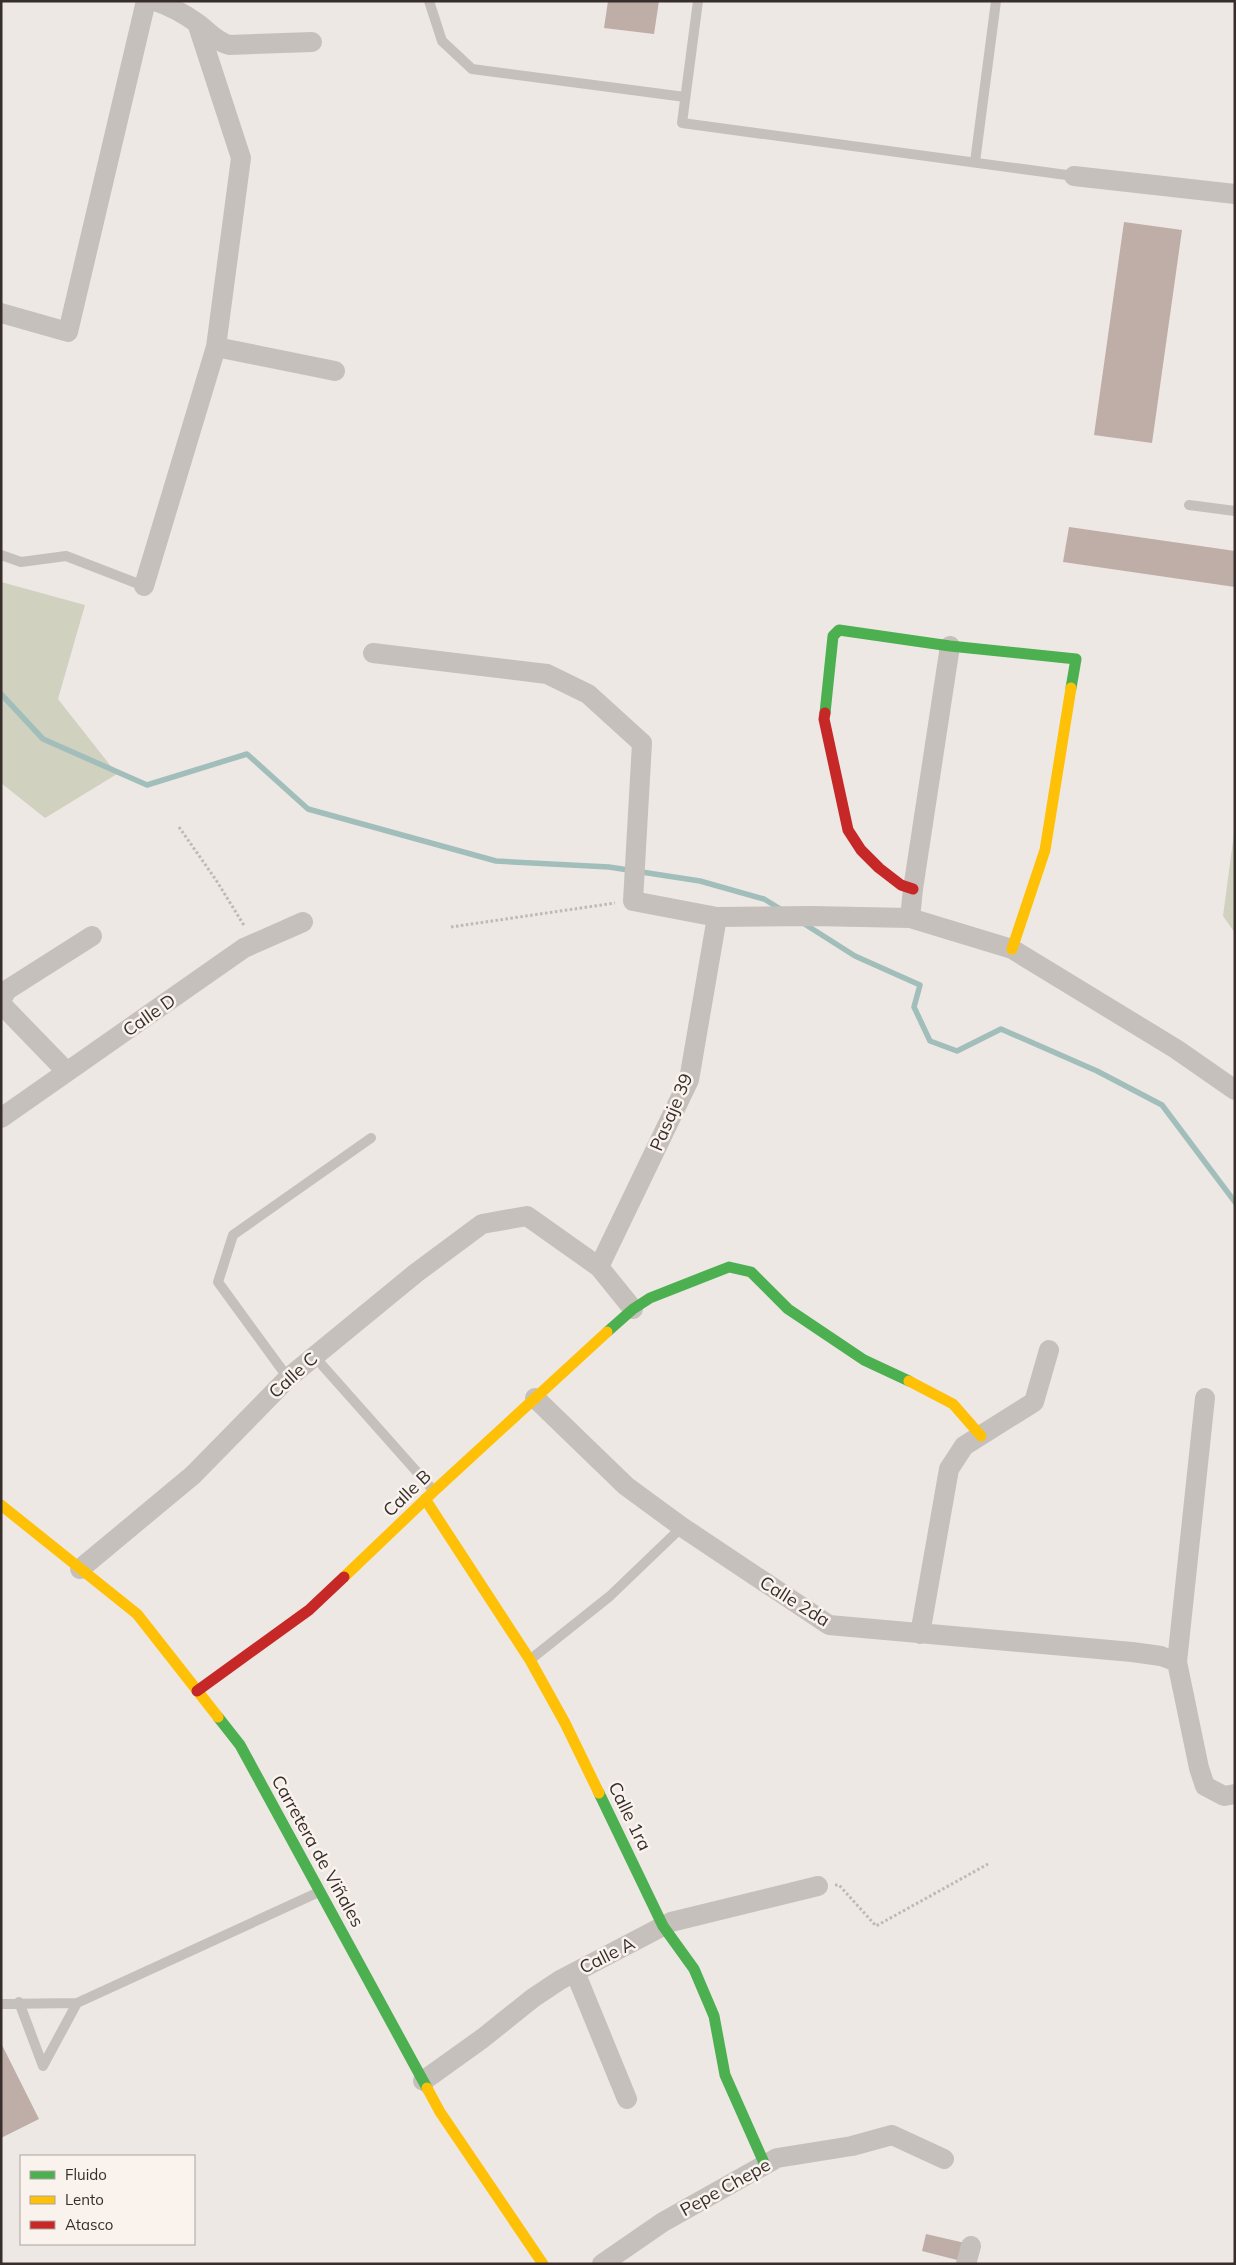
<svg xmlns="http://www.w3.org/2000/svg" width="1236" height="2265" viewBox="0 0 1236 2265" font-family="Mulish,sans-serif">
<rect width="100%" height="100%" fill="#ede8e4"/>
<path fill="#d0d1bf" d="M1,582L85,605L58,699L117,774L45,818L1,783Z
M1235,826V933L1223,916Z"/>
<g fill="none" stroke-linecap="round" stroke-linejoin="round">
<path stroke="#a2bebb" stroke-width="5.5" d="M1,694L43,739L147,785L247,754L308,809L496,861L609,867L700,881L764,899L782,910
M803,923L855,956L920,985L914,1007L930,1041L957,1051L1001,1029L1097,1071L1162,1105L1235,1202"/>
</g>
<path fill="#bfada8" d="M608,1H659L654,34L604,28Z
M1124,222L1182,230L1152,443L1094,435Z
M1069,527L1235,551V587L1063,562Z
M1,2043L39,2119L1,2138Z
M926,2234L965,2243L961,2261L922,2251Z"/>
<g fill="none" stroke-linecap="round" stroke-linejoin="round">
<path stroke="#bfb9b5" stroke-width="3" stroke-dasharray="2.5 2.5" stroke-linecap="butt" d="M179,827L216,880L245,927
M451,927L615,903
M835,1885H839L876,1926L988,1864"/>
<path stroke="#c6c0bd" stroke-width="10" d="M429,1L442,41L472,69L685,97
M698,1L682,123L1074,176
M975,162L996,1
M1189,505L1235,511
M1,555L21,562L66,556L144,586
M314,1356L433,1490
M288,1378L218,1282L233,1235L371,1138
M531,1659L610,1596L682,1527
M19,2002L43,2066L77,2003
M1,2004L77,2003L319,1892"/>
<path stroke="#c6c0bd" stroke-width="20" d="M155,1C170,6 183,13 197,23C208,31 215,41 229,45L312,42
M1074,176L1235,194
M1,313L68,332L146,1
M216,347L335,371
M144,586L216,347L241,158L197,23
M950,646L913,889L910,918L1012,949L1176,1049L1235,1090
M373,653L547,674L588,694L642,743L633,901L717,917L811,916L910,918
M67,1072L4,1007L1,1000L7,990L92,936
M1,1118L244,948L303,922
M599,1267L689,1080L717,917
M535,1398L626,1486L682,1527L829,1625L1132,1652L1161,1656L1177,1662
M1205,1398L1177,1662L1199,1768L1205,1786L1224,1796L1235,1794
M80,1569L193,1475L288,1378L416,1273L482,1224L527,1216L599,1267L633,1309
M920,1634L949,1469L964,1446L1034,1402L1049,1350
M575,1972L627,2099
M423,2081L483,2038L533,1998L560,1980L671,1922L818,1886
M602,2264L663,2222L777,2158L852,2146L892,2135L944,2159
M966,2264L971,2246"/>
<path stroke="#4caf50" stroke-width="11" d="M825,713L833,636L839,630L950,646L1076,659L1071,688
M607,1332L633,1309L650,1298L729,1267L751,1272L788,1309L864,1360L909,1381
M218,1717L240,1745L427,2088
M599,1793L663,1926L694,1969L714,2016L725,2075L765,2165"/>
<path stroke="#ffc107" stroke-width="11" d="M1012,949L1045,850L1071,688
M909,1381L953,1404L981,1436
M425,1499L530,1660L565,1723L599,1793
M1,1505L137,1614L218,1717
M344,1577L434,1491L607,1332
M427,2088L440,2112L543,2264"/>
<path stroke="#c62828" stroke-width="11" d="M825,713L824,719L848,830L861,850L879,868L901,885L913,889
M197,1691L309,1610L344,1577"/>
</g>
<g text-anchor="middle" dominant-baseline="central" stroke-width="5" stroke-linejoin="round" paint-order="stroke">
<g font-size="18" fill="#372e2b" stroke="#f9f2ed">
<text transform="translate(149 1015) rotate(-35)">Calle D</text>
<text transform="translate(671 1112) rotate(-67)">Pasaje 39</text>
<text transform="translate(293 1375) rotate(-42)">Calle C</text>
<text transform="translate(407 1493) rotate(-44)">Calle B</text>
<text transform="translate(795 1601) rotate(32)">Calle 2da</text>
<text transform="translate(630 1816) rotate(64)">Calle 1ra</text>
<text transform="translate(318 1851) rotate(61)">Carretera de Viñales</text>
<text transform="translate(607 1955) rotate(-27)">Calle A</text>
<text transform="translate(725 2187) rotate(-29)">Pepe Chepe</text>
</g>
</g>
<rect width="1236" height="2265" fill="none" stroke="#372e2b" stroke-width="5"/>
<rect x="20" y="2155" width="175" height="90" fill="#f9f2ed" stroke="#aba49f"/>
<rect x="30" y="2171" width="25" height="8" fill="#4caf50" stroke="#aba49f"/>
<text x="65" y="2180" font-size="15" fill="#372e2b">Fluido</text>
<rect x="30" y="2196" width="25" height="8" fill="#ffc107" stroke="#aba49f"/>
<text x="65" y="2205" font-size="15" fill="#372e2b">Lento</text>
<rect x="30" y="2221" width="25" height="8" fill="#c62828" stroke="#aba49f"/>
<text x="65" y="2230" font-size="15" fill="#372e2b">Atasco</text>
</svg>
